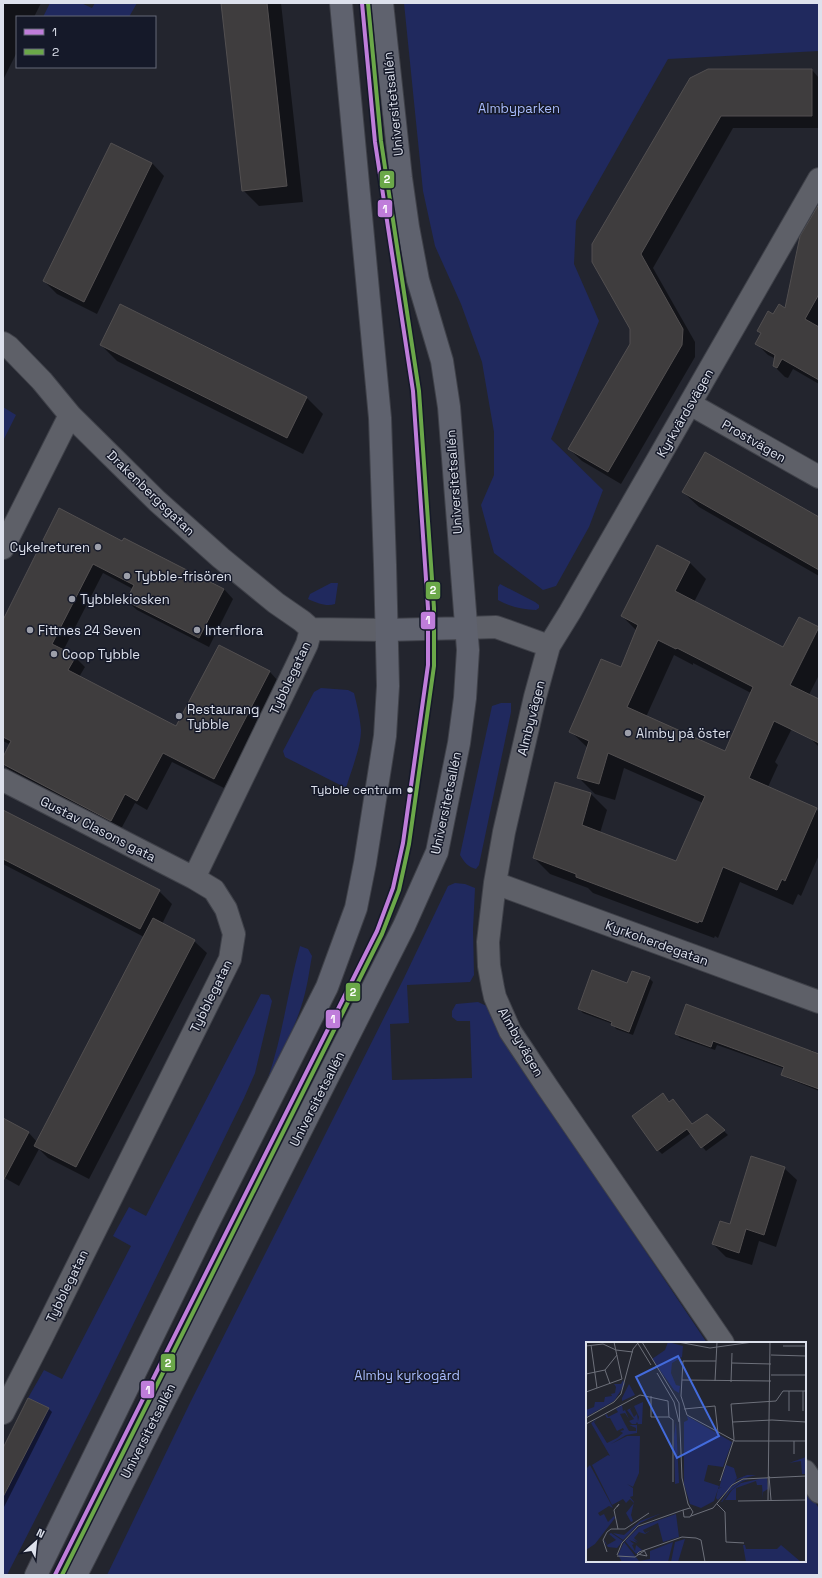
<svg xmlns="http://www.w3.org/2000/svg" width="822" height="1578" viewBox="0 0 822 1578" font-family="'Space Grotesk',sans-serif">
<rect width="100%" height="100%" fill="#23252e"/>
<path fill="#20295e" d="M50,3H81L92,8L95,3H137L129,17H43Z
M404,3H819V51L668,59L576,221L574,264L599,321L551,439L603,490L589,527L556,586L543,590L494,553L481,505L494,475V432L482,362L461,304L435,246L423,191Z
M3,407L16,415L3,441Z
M331,583H338L335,604C327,607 317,603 308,599L310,594Z
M500,584L535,602L539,605V608L536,610C523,609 510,607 498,600V587Z
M321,688L348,690L354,693C357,705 360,717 361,730C361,747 351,771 346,788L285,757L283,751L314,692Z
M501,703H511V712L479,865L476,869C468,867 464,862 460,855L492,706Z
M455,883L465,884L475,888L473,929L474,975L470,982L407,985L409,1023L390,1024L392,1080L472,1078L470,1021H457L452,1017V1011L456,1004L478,1002L491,1008L538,1091L707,1343H587V1561H805V1484L819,1509V1575H107L190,1403L404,978L448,886Z
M300,946L308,949L312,956C309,972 307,990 301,1007C293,1032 281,1056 270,1080L268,1078C283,1035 288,989 300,946Z
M261,994L269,995L272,1001L255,1073L244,1098L100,1392L7,1575H3V1497L48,1408L28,1398L44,1370L62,1379L131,1246L113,1236L129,1207L146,1216Z"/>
<path fill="#0007" fill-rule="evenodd" d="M3,3H41L34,17H17V52L3,80Z
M223,3H281L303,202L259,206L243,190Z
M812,70L819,78V128H733L653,268L695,342V357L621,484L582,461L569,449L631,345V328L593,262L690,79Z
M112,144L152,163L164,176L97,314L57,294L44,281Z
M819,206V324L817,327L819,328V384L793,369L788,378L785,377L774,366L776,359L768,355L757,344L762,335L758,331L773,316L786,309Z
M121,306L307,398L323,414L303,454L117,361L101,345Z
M683,492L819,518V576L699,507Z
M123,542L224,589L233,599L209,647L137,610L127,601L133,589L103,573L63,651L75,657L85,667L79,677L177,727L219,646L270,672L279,682L224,788L172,762L147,810L135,803L121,829L11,772L3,764V759L11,745L3,741V622Z
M690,563L706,579L694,602L783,649L799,618L819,628V675L775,762L778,765L768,787L816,809L819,812V855L801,896L798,894L793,905L740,882L718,938L715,936L714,938L593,893L588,888L550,874L534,858L591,794L607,810L600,833L677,862L703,803L624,768L615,800L595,794L579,778L588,748L570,731L621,668L637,631L622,616ZM674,655L693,665V663L751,693L725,752L646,717Z
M819,704V747L803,731Z
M3,811L159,891L172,904L162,924L194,941L207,953L89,1179L48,1158L39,1149L19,1186L3,1177V1119L29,1133L37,1142L144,937L3,864Z
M649,978L653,982L633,1035L616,1029L613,1024L583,1013L579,1009L628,984Z
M676,1034L810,1052L811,1050L819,1054V1091L787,1078L782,1074L785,1069L717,1045L715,1050L680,1038Z
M667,1099L692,1125L707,1115L728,1135L706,1151L691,1133L662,1154L658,1150Z
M784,1168L797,1180L776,1247L759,1241L752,1265L726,1257L713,1244Z
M48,1408L52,1412L3,1509V1450Z"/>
<path fill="#3f3d3e" stroke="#524f50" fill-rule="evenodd" d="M221,3H267L287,186L242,191Z
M708,69H812V116H721L668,207L641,254L683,329L682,345L608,472L568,449L630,344V329L592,262V244L690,78Z
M111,143L152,163L84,302L43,281Z
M819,204V294L805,319L819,327V380L782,359L777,368L773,366L775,355L755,344L761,333L757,331L768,311L773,314L779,304L785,308L800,236Z
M120,304L307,397L287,438L100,345Z
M705,452L819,517V570L682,492Z
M59,508L122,541L124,538L224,589L199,638L126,601L134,585L93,564L52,644L76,656L68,670L176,726L219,645L270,671L214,779L163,753L137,801L125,794L111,821L3,764V757L11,741L3,737V620Z
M657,545L690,562L675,591L783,647L799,617L819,627L790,685L819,699V743L774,721L749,778L817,808L785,881L782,879L777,890L723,867L702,922L699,921L698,923L576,877V874L533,858L555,782L591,793L582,825L676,861L705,796L608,753L599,784L577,778L589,741L569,732L601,659L621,667L638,625L621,616ZM658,640L676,649L677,648L753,687L725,751L627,707Z
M3,810L160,890L140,929L3,859Z
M153,918L195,940L76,1167L34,1146Z
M592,970L627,983L632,971L650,977L629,1032L611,1025L612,1022L578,1009Z
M686,1004L819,1054V1089L781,1075L784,1067L713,1041L711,1047L675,1034Z
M663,1093L669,1102L673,1099L692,1124L707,1114L725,1130L701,1148L687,1129L657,1151L632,1116Z
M3,1118L29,1132L3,1181Z
M751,1156L785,1167L764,1235L746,1229L739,1253L712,1244L720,1221L730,1224Z
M28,1398L49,1408L3,1497V1448Z"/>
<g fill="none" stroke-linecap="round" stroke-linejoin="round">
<defs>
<path id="minor" d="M3,343L9,347L42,381L70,415L157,501L221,558L276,603L302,621L311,629
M690,404L819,477
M3,548L70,415
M465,628L496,627L549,646
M311,629L387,630
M3,780L194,878L214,890L226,909L234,934L230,959L42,1337L3,1413
M194,878L296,667L307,644L311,629
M495,883L819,1002
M723,1343L548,1088L510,1031L495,997L493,988L489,966L488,942L495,883L504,832L535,697L549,646L570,612L819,179
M805,1471L819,1492"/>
<path id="major" d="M387,630L465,628
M36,1575L208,1223L327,987L356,908L365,863L385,736L388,686L385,565L380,418L341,3
M76,1575L404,926L437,852L459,743L465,698L468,650L449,407L442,361L418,280L408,227L401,178L382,3"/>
</defs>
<use href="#minor" stroke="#3f4149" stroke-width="24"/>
<use href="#major" stroke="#3f4149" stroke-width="24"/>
<use href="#minor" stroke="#5e6068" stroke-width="22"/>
<use href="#major" stroke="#5f626e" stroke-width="22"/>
<defs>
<path id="bus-1" d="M55,1575L377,931L393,888L403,843L428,665V608L413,391L375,142L362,3"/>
<path id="bus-2" d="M62,1575L382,934L399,890L409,844L434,666V608L419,391L381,141L368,3"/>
</defs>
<use href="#bus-1" stroke="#151929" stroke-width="7"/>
<use href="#bus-2" stroke="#151929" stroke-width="7"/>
<use href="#bus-1" stroke="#bf7dda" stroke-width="4"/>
<use href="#bus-2" stroke="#6ba849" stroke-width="4"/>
</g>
<g fill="#9c9faa" stroke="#151929" stroke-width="1.5">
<circle cx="98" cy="547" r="4"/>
<circle cx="127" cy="576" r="4"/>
<circle cx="72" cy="599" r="4"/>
<circle cx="30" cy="630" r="4"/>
<circle cx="197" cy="630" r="4"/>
<circle cx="54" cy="654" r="4"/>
<circle cx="179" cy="716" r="4"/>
<circle cx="628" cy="733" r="4"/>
</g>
<circle fill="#dde1ec" stroke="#151929" stroke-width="1.5" cx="410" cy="790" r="3.5"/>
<g text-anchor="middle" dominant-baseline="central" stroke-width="3" stroke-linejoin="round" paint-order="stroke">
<g font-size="12" fill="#dde1ec" stroke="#151929" text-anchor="end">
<text x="402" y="790">Tybble centrum</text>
</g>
<g font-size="13" fill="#dde1ec" stroke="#151929">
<text transform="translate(393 104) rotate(-96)">Universitetsallén</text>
<text transform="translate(685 413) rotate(-60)">Kyrkvärdsvägen</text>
<text transform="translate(754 441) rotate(30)">Prostvägen</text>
<text transform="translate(454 482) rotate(-94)">Universitetsallén</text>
<text transform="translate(151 493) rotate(44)">Drakenbergsgatan</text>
<text transform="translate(290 678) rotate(-65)">Tybblegatan</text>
<text transform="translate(531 718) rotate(-76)">Almbyvägen</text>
<text transform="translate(446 803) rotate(-78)">Universitetsallén</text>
<text transform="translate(98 829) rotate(27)">Gustav Clasons gata</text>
<text transform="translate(657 943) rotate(20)">Kyrkoherdegatan</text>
<text transform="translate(211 996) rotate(-64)">Tybblegatan</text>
<text transform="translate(521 1042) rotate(60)">Almbyvägen</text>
<text transform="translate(317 1099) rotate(-63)">Universitetsallén</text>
<text transform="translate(67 1286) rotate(-64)">Tybblegatan</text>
<text transform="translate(148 1431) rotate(-63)">Universitetsallén</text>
</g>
<g font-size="13" fill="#a9bcfd" stroke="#151929">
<text x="519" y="108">Almbyparken</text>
<text x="407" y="1375">Almby kyrkogård</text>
</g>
<g font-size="13" fill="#dde1ec" stroke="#151929" text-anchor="start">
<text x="90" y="547" text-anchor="end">Cykelreturen</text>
<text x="135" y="576">Tybble-frisören</text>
<text x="80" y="599">Tybblekiosken</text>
<text x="38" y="630">Fittnes 24 Seven</text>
<text x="205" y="630">Interflora</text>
<text x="62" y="654">Coop Tybble</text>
<text x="187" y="709">Restaurang<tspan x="187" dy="15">Tybble</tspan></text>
<text x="636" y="733">Almby på öster</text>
</g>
</g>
<g transform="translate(586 1342)">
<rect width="220" height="220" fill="#23252e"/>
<path d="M82,0L97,4L96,15L86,21L85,31L90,43L94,44L93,51L88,48L66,17L79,8ZM37,38L39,42L28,59L0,75V68L8,65L9,60H18L19,55L26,54L25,52L29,51L30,45L28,42H35ZM43,42L49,53L36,59V56ZM57,60L56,82H52L51,80L50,82H46L43,79L48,77L41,68L47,65L44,67L48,75L51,72L52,79L53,75L48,64ZM36,63L37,69L39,68L43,77L39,71L34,72L39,82L43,89H50V86L43,83H51V91L40,93L25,102L41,94H54L53,131L47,145L41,142L47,146V154L44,155L48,160L45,173L47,179L45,180L40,171L48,161L44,157L40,161L37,157L26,163L6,123L22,113L24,114L5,81L11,77L8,80L21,101L31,96L37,91L34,89L38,88L37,86L31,89L24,76H21L19,73L21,72L22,75L32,70L30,67ZM98,68V80L102,78L101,74L146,100L137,125L122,123L118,139L133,144L128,159L115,166L104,162L98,142ZM90,79L93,141L89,142L88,95ZM220,115V132H216L215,119L203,121ZM4,123L27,166L23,164L12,171L14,174L18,172L22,180L28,174L29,176L9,202L0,208V127ZM140,123L148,126L151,136L149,138L161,133H170L151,138L132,158L130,156L132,147L136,145L133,146ZM181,136L182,147L177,150V157L176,143H171L170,139L150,146V158H139L146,148L155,141L173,137H162L155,140L150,144L144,149L136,160H135L144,146L154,139L160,137ZM76,171L54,181L37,198L27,191L38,193L54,179ZM90,172L93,195L77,200L72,181L57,188L59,191L65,188L59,192L53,190L48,196L52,200L47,197L51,201L43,198L48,202L46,203L49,209L50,203L56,208L50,212L39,199L53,185ZM25,191L37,199L31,206L22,205L19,201L18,197L21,203L30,198L23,192ZM99,197L92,220H85L89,200ZM38,200L53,219L64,217V209L87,200L82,220H36L32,213ZM157,203H159L160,207H191L195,203L215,220H160Z" fill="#20295e"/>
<path fill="none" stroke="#6d707a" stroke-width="1" d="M51,0L65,23M56,0L93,61L96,136L102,162L107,170L104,175H98L97,168L104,166M92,0L124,6L167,0M5,3L11,46M0,4L17,2L30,8L47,10M197,4H220M185,13L220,14M130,19H97L95,54L101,73L149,99H220M146,21L185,22M19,28L24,42M71,31L88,60L93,80M0,32L19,28L31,13M185,33H220M96,38L185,39M129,39L131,0M145,40L146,11M203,49V69M0,50L36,37L28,0M65,54V75H83M82,59L83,75L87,78V140M98,67L129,64L132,91M217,69V49M0,76L28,60L35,52L47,7L52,1M147,80L186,78L220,80M0,82L54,53L82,59M208,112V99M183,134L185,158M134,139L148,97L145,62L190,59L197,49H220M182,158L184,0M152,159L220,158M131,162L139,170L140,200L158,201M31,165L33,162L28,168L32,187M105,174L127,166L146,143L157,137L220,134M58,208L61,214L51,212L53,210L96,195L110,196L115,198L119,220M21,210L17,198L21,190L25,187H39L63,171M31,213L36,201L52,184L97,168M31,214L49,215L58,209"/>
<path fill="#436bdc" fill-opacity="0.15" stroke="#436bdc" stroke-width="2" d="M92,14L133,94L91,116L50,35Z"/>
<rect width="220" height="220" fill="none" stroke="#dde1ec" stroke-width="2"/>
</g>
<g stroke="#151929" stroke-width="1.5">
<rect x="379" y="170" width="16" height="19" rx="4" fill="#6ba849"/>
<rect x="377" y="199" width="16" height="19" rx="4" fill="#bf7dda"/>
<rect x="425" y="581" width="16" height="19" rx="4" fill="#6ba849"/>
<rect x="420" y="611" width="16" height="19" rx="4" fill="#bf7dda"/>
<rect x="345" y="982" width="16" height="20" rx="4" fill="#6ba849"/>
<rect x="325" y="1009" width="16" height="20" rx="4" fill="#bf7dda"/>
<rect x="160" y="1353" width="16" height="19" rx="4" fill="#6ba849"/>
<rect x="140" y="1380" width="15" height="19" rx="4" fill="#bf7dda"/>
</g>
<g font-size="11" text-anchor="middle" font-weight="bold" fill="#fff">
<text x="387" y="183">2</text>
<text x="385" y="213">1</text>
<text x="433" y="594">2</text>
<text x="428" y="624">1</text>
<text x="353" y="996">2</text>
<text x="333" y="1023">1</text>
<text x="168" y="1367">2</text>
<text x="148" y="1394">1</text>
</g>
<rect width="822" height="1578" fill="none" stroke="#dde1ec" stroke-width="8"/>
<rect x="16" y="16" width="140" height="52" fill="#151929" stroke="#656977"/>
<rect x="24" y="29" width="20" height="6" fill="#bf7dda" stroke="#656977"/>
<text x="52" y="36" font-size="12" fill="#dde1ec">1</text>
<rect x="24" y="49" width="20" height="6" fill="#6ba849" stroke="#656977"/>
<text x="52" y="56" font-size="12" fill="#dde1ec">2</text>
<g transform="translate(36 1542) rotate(27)" stroke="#151929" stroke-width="3" paint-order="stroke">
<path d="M0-3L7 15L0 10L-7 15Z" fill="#dde1ec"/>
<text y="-6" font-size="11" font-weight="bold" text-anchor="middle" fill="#dde1ec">N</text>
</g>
</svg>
